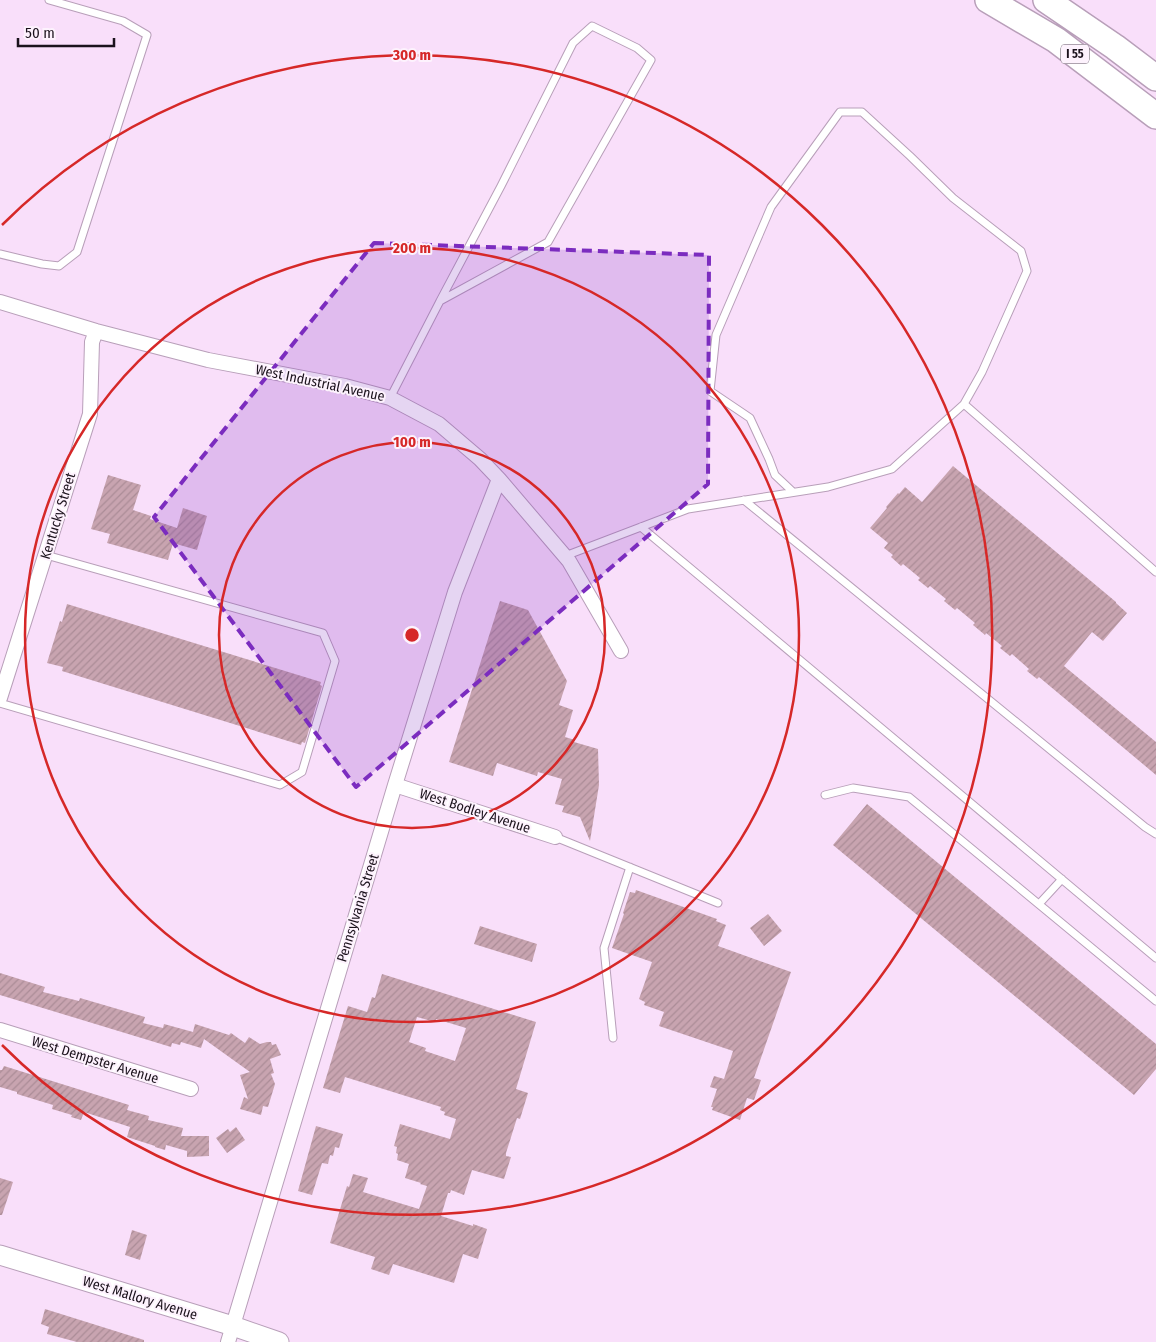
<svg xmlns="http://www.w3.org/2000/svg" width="1156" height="1342" viewBox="0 0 1156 1342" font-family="'Fira Sans Condensed',sans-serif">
<defs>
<pattern id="building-hatch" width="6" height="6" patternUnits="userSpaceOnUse" patternTransform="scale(1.25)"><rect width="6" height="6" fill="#c8a4b0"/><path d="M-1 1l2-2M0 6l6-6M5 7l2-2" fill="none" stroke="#ab8c97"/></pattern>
</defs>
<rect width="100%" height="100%" fill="#f9dffa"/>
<path fill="url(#building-hatch)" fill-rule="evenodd" d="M953,466L1116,602V603L1127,613L1103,641L1092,632L1064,666L1156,742V775L1039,677L1037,679L1027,671L1029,669L1012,654L1010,656L1000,648L1002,646L986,633L985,635L973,625L975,623L957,608L955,610L944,601L946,599L930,586L928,588L918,580L920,578L903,564L901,566L891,557L893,555L884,548L888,543L870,528L887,508L886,507L898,493L899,494L905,487L922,502Z
M108,475L141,485L133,510L151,516L150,519L177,528L183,508L207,516L197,550L173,543L168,560L107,543L110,534L91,529Z
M500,601L528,610L567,681L559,705L573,710L565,737L575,740L574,742L598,749L599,785L590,841L580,817L562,812L564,806L555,804L562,779L538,772L537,776L497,763L493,776L449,762Z
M67,604L321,682L320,685L322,686L305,743L302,742L301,745L62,671L63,667L47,663L60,621L62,622Z
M867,804L1156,1044V1069L1134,1095L833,845Z
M636,890L717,919L716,921L726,925L718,946L791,972L754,1078L761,1080L754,1100L747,1098L740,1120L712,1110L713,1107H711L717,1089L710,1087L714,1076L724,1079L733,1051L659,1026L664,1012L644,1005L645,1002L639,999L652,962L612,948L624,914L623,913L630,892L635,893Z
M768,914L782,931L764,946L750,928Z
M480,926L537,944L532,962L474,944Z
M0,973L45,987L43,992L79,1001L80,998L145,1017L143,1023L163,1028L164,1024L193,1032L195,1024L229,1035L231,1033L245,1043L249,1037L260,1044L267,1042H271L272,1045L276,1044L281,1055L270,1059L274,1073L271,1074L275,1084L268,1107L263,1106L261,1115L240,1109L244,1097L248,1099L240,1075L250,1072L204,1039L201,1048L181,1042L180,1045L172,1043L171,1047L0,995Z
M382,974L536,1022L516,1089L528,1093L520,1119L517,1118L506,1153V1156L511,1157L504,1179L472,1170L464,1195L451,1190L450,1193H448L441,1216L473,1226V1224L487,1229L478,1259L463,1254L454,1283L393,1264L389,1275L371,1269L375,1257L330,1243L347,1186L349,1187L353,1174L368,1178L363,1192L419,1209L427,1186L420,1184L421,1183L405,1178L409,1164L397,1160L398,1154L396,1153L397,1147L394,1146L400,1124L450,1139L456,1119L444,1115L445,1112L440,1110L441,1107L345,1077L340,1093L323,1088L348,1006L367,1012L372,997L375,998ZM417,1017L435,1022L436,1019L466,1028L455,1061L425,1051L426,1048L409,1042Z
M4,1066L129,1105L127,1110L149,1116L148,1120L183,1128L181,1136H209V1156L187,1157V1151L166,1145L165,1150L155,1147V1146L127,1137L130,1127L84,1112L81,1120L71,1117L72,1115L52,1109L53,1105L17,1094V1092L0,1087V1070H2Z
M316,1126L343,1134L339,1148L335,1147L333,1156L330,1155L328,1164L322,1163L312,1195L298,1191Z
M236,1127L245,1140L227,1153L216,1138L228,1129L230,1132Z
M0,1178L13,1182L2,1215H0Z
M132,1230L147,1235L140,1260L125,1255Z
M45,1309L144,1340V1342H77L47,1334L49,1327L41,1324Z"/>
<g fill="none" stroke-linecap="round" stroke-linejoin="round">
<defs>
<path id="lane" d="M0,254L42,264L59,266L77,252L147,35L123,21L49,0
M390,398L440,301L548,242L651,60L637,48L592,26L573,43L501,186L440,301
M793,492L775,475L769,459L750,418L710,391L716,335L771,207L840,112H862L910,156L953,198L1021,251L1027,271L982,372L964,404
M744,500L1145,827L1156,834
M641,527L1156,958
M565,556L688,509L828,487L892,469L964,404L1156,572
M0,703L280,785L302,772L335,661L323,633L46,555
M825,795L853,788L909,797L1156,1001
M555,837L718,903
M1039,904L1062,879
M613,1038L604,948L630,867"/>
<path id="street" d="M0,302L96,331L208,360L345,386L390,398L439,424L480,459L499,479L569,561L621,651
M0,698L90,414L92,342L96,331
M395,785L555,837
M0,1030L191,1089
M228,1342L395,785L455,592L499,479"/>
<path id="secondary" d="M0,1255L233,1326L279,1342"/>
<path id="highway" d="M988,0L1056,40L1156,116
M1046,0L1115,47L1156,78"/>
</defs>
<use href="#lane" stroke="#b89fb9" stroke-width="9"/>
<use href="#street" stroke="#b89fb9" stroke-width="16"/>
<use href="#secondary" stroke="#b89fb9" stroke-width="21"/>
<use href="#highway" stroke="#b89fb9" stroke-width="28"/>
<use href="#lane" stroke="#fff" stroke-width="7"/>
<use href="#street" stroke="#fff" stroke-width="14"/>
<use href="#secondary" stroke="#fff" stroke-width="19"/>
<use href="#highway" stroke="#fff" stroke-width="25"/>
</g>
<path fill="#7b2cbf" fill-opacity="0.2" stroke="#7b2cbf" stroke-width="4" stroke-dasharray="10 6" stroke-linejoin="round" d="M374,243L709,255L708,484L356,787L154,517Z"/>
<g fill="none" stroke="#d62828" stroke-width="2.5">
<circle cx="412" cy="635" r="193"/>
<circle cx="412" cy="635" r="387"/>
<path d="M2 225A580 580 0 1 1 2 1045"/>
</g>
<g text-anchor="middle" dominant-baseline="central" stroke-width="4" stroke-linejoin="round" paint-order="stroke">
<rect fill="#fdf2fd" stroke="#5f5560" stroke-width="1" x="1061" y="44.5" width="28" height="19" rx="4"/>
<g font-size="12" font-weight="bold" fill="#1b121c">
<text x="1075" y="54">I 55</text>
</g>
<g font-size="14" fill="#1b121c" stroke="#fdf2fd">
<text transform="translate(320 383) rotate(12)">West Industrial Avenue</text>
<text transform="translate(58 516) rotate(-73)">Kentucky Street</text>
<text transform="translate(475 811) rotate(18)">West Bodley Avenue</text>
<text transform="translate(358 908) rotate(-73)">Pennsylvania Street</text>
<text transform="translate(95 1060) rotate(17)">West Dempster Avenue</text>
<text transform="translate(140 1298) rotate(17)">West Mallory Avenue</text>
</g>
</g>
<circle cx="412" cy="635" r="8" fill="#d62828" stroke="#fdf2fd" stroke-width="2.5"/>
<g font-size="15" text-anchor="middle" font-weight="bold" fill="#d62828" stroke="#fdf2fd" stroke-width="4" stroke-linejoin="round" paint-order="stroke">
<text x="412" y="60">300 m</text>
<text x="412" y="253">200 m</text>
<text x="412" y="447">100 m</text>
</g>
<path d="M18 38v8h96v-8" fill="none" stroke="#1b121c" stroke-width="2.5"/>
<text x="25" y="38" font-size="15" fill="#1b121c" stroke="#fdf2fd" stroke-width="4" paint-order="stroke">50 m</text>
</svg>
